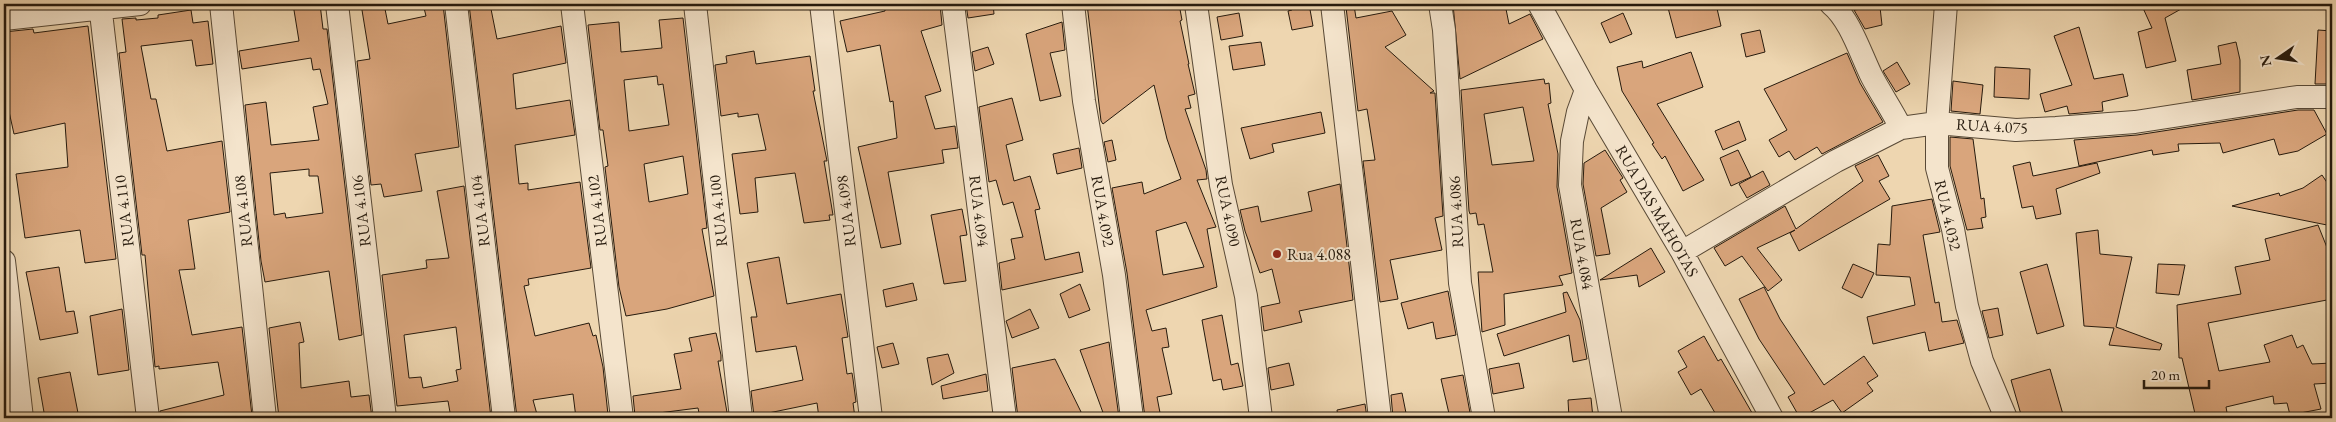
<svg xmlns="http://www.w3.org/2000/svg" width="2336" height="422" viewBox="0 0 2336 422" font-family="'EB Garamond',serif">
<rect width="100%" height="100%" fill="#eed6b0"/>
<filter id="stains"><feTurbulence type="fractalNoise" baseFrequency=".004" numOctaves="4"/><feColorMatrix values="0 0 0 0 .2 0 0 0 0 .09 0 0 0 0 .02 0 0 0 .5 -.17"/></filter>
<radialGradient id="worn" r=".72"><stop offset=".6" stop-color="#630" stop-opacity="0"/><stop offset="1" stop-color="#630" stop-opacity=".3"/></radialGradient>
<path fill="#d9a57c" stroke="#261a0d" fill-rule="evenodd" d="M293,4H320L323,29H327L362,335L339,340L329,271L265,282L261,261L245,105L266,102L271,145L319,140L313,107L328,104L320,69L313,70L311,58L242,69L239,51L299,41ZM309,169V176H318L323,213L286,218L285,213L274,215L270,173Z
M361,4H384L388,24L426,16L423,4H443L459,147L415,154L422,191L384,197L381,184L371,185L357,61L370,59Z
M469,4H490L497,39L561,26L566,63L513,74L516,109L570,100L575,135L515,145L519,184L528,183V190L580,182L591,268L528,279L529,285L524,286L535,336L589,323L593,336L596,335L603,367L608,415L576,418L573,394L533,400L538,418H517Z
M903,4H940L942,25L921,31L941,91L925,96L935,129L955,126L958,148L942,150L944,163L888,172L901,244L881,248L858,147L897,138L893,101L890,102L880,45L847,52L840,21L885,11V9Z
M966,4H993L994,14L968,18Z
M1087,4H1179L1182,20L1180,21L1189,64H1188L1195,94L1188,96L1191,108L1185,109L1206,170L1207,179L1197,180L1216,227L1207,229L1217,287L1146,310L1152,331L1166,328L1169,347L1162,348L1172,394L1157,397L1161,418H1145L1127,273L1112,188L1142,182L1144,194L1181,179L1167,139L1154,85L1103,124L1101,121ZM1186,222L1204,267L1163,275L1156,231Z
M1291,4H1309L1313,26L1292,30L1288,11L1292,10Z
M1453,4H1505L1509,24L1530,14L1543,39L1460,79Z
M1667,4H1716L1721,26L1676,38Z
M2155,4H2190L2165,18L2176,61L2146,68L2138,32L2152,28L2143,8Z
M1354,5L1356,18L1392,11L1406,35L1385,47L1434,91L1430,93H1435L1443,216L1435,218L1442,250L1390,260L1398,299L1380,302L1363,161L1375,160L1367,109L1358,111L1346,7Z
M1880,7L1882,25L1865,29L1854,10Z
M191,10L193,23L208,21L213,64L196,66L192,40L141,46L151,99H156L167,151L222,141L230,212L188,220L195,269L179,270L192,335L242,327L252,416L242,418H161L160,411L224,395L218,362L159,369V366L155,367L145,255H142L119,53L126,52L122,19L136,18V20L158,18V15Z
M1239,13L1243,36L1221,40L1217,17Z
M1623,13L1632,34L1610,43L1601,23Z
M683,18L707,228L702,229L714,296L667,309L626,316L619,287L605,167L608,166L603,130H600L588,25L619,22L621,52L662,48L659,20ZM657,76L658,85L663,84L669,125L629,131L624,80ZM683,156L688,194L649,202L644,164Z
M1062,22L1065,50L1050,53L1061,96L1040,101L1026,34Z
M88,26L116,259L85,263L80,230L25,238L16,174L68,167L65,123L14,134L4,89V32L33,29L34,33Z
M2079,27L2094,79L2123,74L2128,96L2102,102L2103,111L2069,114L2067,106L2045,112L2040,94L2072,85L2054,36Z
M1760,30L1765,52L1746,57L1741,34Z
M2318,30L2332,31V84H2315Z
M1261,42L1265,65L1233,70L1229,46Z
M2236,42L2240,60V92L2192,100L2187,70L2221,64L2218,46Z
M988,47L994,64L975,71L972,52Z
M754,51L756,64L810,56L815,91H813L827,161H824L833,215H829L830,220L804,223L795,173L755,178L758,212L740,214L732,154L766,150L758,114L738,117V113L721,116L715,65L727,63L726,56Z
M1691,52L1703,87L1657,104L1704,180L1683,191L1665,156L1662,159L1652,144L1654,143L1622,91L1617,67L1642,61L1643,68Z
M1847,53L1860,83L1883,122L1822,154L1817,147L1795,160L1789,151L1779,157L1769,140L1787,130L1764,89Z
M1897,62L1910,84L1896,92L1883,71Z
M1995,67L2030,69L2029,99L1994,97Z
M1544,79L1545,84L1549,83L1551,103L1548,104L1558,154L1557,187L1572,273L1559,276L1563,285L1504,294L1505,325L1482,332L1478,272H1493L1484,224L1478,225L1476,213L1470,214L1469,211L1461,90ZM1523,107L1534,161L1492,165L1484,114Z
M1953,81L1983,85L1980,114L1951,111Z
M1012,98L1023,140L1006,145L1014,181L1030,176L1040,209L1035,210L1045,260L1079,252L1083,272L1002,290L999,263L1015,259L1011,239L1023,237L1013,202L1003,205L996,180L989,182L979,107Z
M2298,110H2314L2327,134L2298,151L2279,155L2274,139L2223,153L2220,143L2178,144L2179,151L2153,155L2152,150L2079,166L2074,140L2137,135Z
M1321,112L1325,133L1272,144L1274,152L1250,159L1241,128Z
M1739,121L1746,140L1723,150L1715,131Z
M1950,137L1973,139L1981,199L1984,198L1986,217L1981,218L1983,228L1967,230L1950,166Z
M1112,140L1116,160L1108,162L1104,142Z
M1079,148L1082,168L1057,174L1053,154Z
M1605,150L1623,178L1620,180L1627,192L1601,208L1610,254L1596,256L1583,184L1584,163Z
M1738,150L1751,177L1731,186L1720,158Z
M1878,155L1889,176L1879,181L1890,199L1799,251L1790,233L1795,230L1757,248L1782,280L1768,291L1742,256L1725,266L1714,248L1785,206L1796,229L1863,181L1855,166Z
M2030,162L2033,176L2097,163L2100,173L2056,189L2061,214L2036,219L2033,206L2022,208L2013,166Z
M1763,171L1770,185L1747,198L1739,184Z
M2322,175L2332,190V226L2232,206L2279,193L2280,196L2303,188Z
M1340,184L1353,300L1299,311L1302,322L1264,331L1261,307L1280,303L1272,269L1260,273L1245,231L1240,210L1258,206L1261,222L1312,211L1308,192Z
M464,186L491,418H451L448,401L397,406L382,275L427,268L426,260L449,258L437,191ZM456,327L461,369L456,370L458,381L423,388L421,377L409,378L404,335Z
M1932,199L1940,232L1923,235L1935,303L1939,302L1942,322L1957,320L1964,343L1929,351L1925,332L1873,344L1867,317L1915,305L1910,277L1876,275L1878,244L1890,245L1892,206Z
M962,209L967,235L960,236L966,281L944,284L931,215Z
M2318,225L2332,260V299L2208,323L2219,371L2270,362L2264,345L2292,335L2297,348L2303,345L2312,364L2332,363V383L2314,384L2321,409L2290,415L2287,403L2274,404L2273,396L2226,407L2228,418H2196L2182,358H2179L2177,305L2241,294L2235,267L2270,260L2265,239Z
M2098,230L2100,254L2132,257L2116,327L2162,344L2160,350L2109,345L2114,328L2084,326L2076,233Z
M1651,248L1665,272L1639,287L1637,275L1600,280Z
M779,257L787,304L841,294L848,337L842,338L847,374L852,373L853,379L856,402L853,403L855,418H819L817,403L754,416L751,391L803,380L796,346L756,352L751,317H757L747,263Z
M1853,264L1874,273L1862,298L1842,288Z
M2047,264L2064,326L2037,334L2020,272Z
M2158,264L2185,265L2179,295L2156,293Z
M59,267L66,312L74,311L78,333L40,340L26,272Z
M913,283L917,300L886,307L883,290Z
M1080,284L1090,310L1069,318L1060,294Z
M1764,287L1780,319L1824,385L1864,356L1878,376L1867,383L1873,391L1842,413L1833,400L1800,418L1788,397L1795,393L1759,339L1739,299Z
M1448,291L1456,335L1436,339L1433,322L1408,329L1401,303Z
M1567,292L1580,320L1587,359L1573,362L1569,335L1504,356L1497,334L1566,312L1563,293Z
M1998,308L2003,335L1989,338L1982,311Z
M122,309L129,370L98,375L90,316Z
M1030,309L1039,328L1012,338L1006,321Z
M1222,315L1231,365L1238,363L1243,386L1223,390L1221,379L1213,381L1202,320Z
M300,322L304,342L299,343L301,388L349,381L351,397L369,395L372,418H279L269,328Z
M716,333L721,355V361H718L728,418H700L698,408L635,416L633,396L681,389L674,354L692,351L689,338Z
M1704,336L1718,361L1721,359L1755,418H1718L1701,389L1691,395L1678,372L1687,367L1678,351Z
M1109,342L1119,418H1105L1080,350Z
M893,343L899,364L882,368L877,347Z
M948,354L954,373L932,385L927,358Z
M1055,359L1084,418H1018L1012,368Z
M1289,363L1294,385L1271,390L1268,368Z
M1519,363L1524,388L1493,394L1489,369Z
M2050,369L2064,418H2022L2011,380Z
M70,372L79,418H45L38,378Z
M986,374L988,391L943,399L941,386Z
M1463,375L1471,418H1450L1441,379Z
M1402,393L1407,418H1393L1391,395Z
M1591,398L1593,418H1569L1568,400Z
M1365,404L1367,418H1338L1337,410Z"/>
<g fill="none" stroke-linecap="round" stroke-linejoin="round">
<defs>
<path id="minor" d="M100,4L148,418
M221,4L265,418
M337,4L385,418
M456,4L504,418
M572,4L622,418
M695,4L741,418
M821,4L871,418
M953,4L1005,418
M1073,4L1084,101L1114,275L1132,418
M1196,4L1221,185L1246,296L1261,418
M1332,4L1380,418
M1440,4L1444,30L1460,283L1484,418
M1539,4L1586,90L1682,252L1772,418
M1831,4C1850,19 1861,55 1872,77C1881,94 1892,110 1901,128
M1946,4L1937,123V168L1953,229L1967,306L1982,361L2006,418
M4,19L140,4
M1586,90L1578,112L1572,141L1570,185L1611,418
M1682,252L1836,161L1901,128L1937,123L2016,130L2056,128L2135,122L2297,97H2332
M4,261L22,418"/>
</defs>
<use href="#minor" stroke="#584936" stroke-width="24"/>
<use href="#minor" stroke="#f4e4cc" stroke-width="22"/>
</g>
<circle fill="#8f2418" stroke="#f4e4cc" stroke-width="2" cx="1277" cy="254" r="5"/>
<g text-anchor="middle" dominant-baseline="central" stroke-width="4" stroke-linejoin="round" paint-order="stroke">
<g font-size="16" fill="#261a0d" stroke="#f4e4cc">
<text transform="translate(1992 126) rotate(3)">RUA 4.075</text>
<text transform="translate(124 211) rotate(-97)">RUA 4.110</text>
<text transform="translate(243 211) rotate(-96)">RUA 4.108</text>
<text transform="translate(361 211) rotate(-97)">RUA 4.106</text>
<text transform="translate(480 211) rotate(-97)">RUA 4.104</text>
<text transform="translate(597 211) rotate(-97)">RUA 4.102</text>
<text transform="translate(718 211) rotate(-96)">RUA 4.100</text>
<text transform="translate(846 211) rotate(-97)">RUA 4.098</text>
<text transform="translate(979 211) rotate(83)">RUA 4.094</text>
<text transform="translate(1103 211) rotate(80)">RUA 4.092</text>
<text transform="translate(1228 211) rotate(78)">RUA 4.090</text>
<text transform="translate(1657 211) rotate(60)">RUA DAS MAHOTAS</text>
<text transform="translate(1456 212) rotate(-93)">RUA 4.086</text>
<text transform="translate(1948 215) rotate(77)">RUA 4.032</text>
<text transform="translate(1582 254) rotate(80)">RUA 4.084</text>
</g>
<g font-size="16" fill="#261a0d" stroke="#f4e4cc" text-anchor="start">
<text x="1287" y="254">Rua 4.088</text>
</g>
</g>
<rect width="2336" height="422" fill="none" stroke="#eed6b0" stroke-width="20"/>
<rect x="5" y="5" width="2326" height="412" fill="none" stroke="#261a0d" stroke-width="2.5"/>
<rect x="10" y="10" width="2316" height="402" fill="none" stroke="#261a0d"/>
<g transform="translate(2278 58) rotate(257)" stroke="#f4e4cc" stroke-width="4" paint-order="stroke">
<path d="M0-4L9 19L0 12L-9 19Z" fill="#261a0d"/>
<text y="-8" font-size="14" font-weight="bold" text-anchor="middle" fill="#261a0d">N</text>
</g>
<path d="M2144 380v8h65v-8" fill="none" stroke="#261a0d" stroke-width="2.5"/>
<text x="2151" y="380" font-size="15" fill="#261a0d" stroke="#f4e4cc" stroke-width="4" paint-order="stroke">20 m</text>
<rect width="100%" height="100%" filter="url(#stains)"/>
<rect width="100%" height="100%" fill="url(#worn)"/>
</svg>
